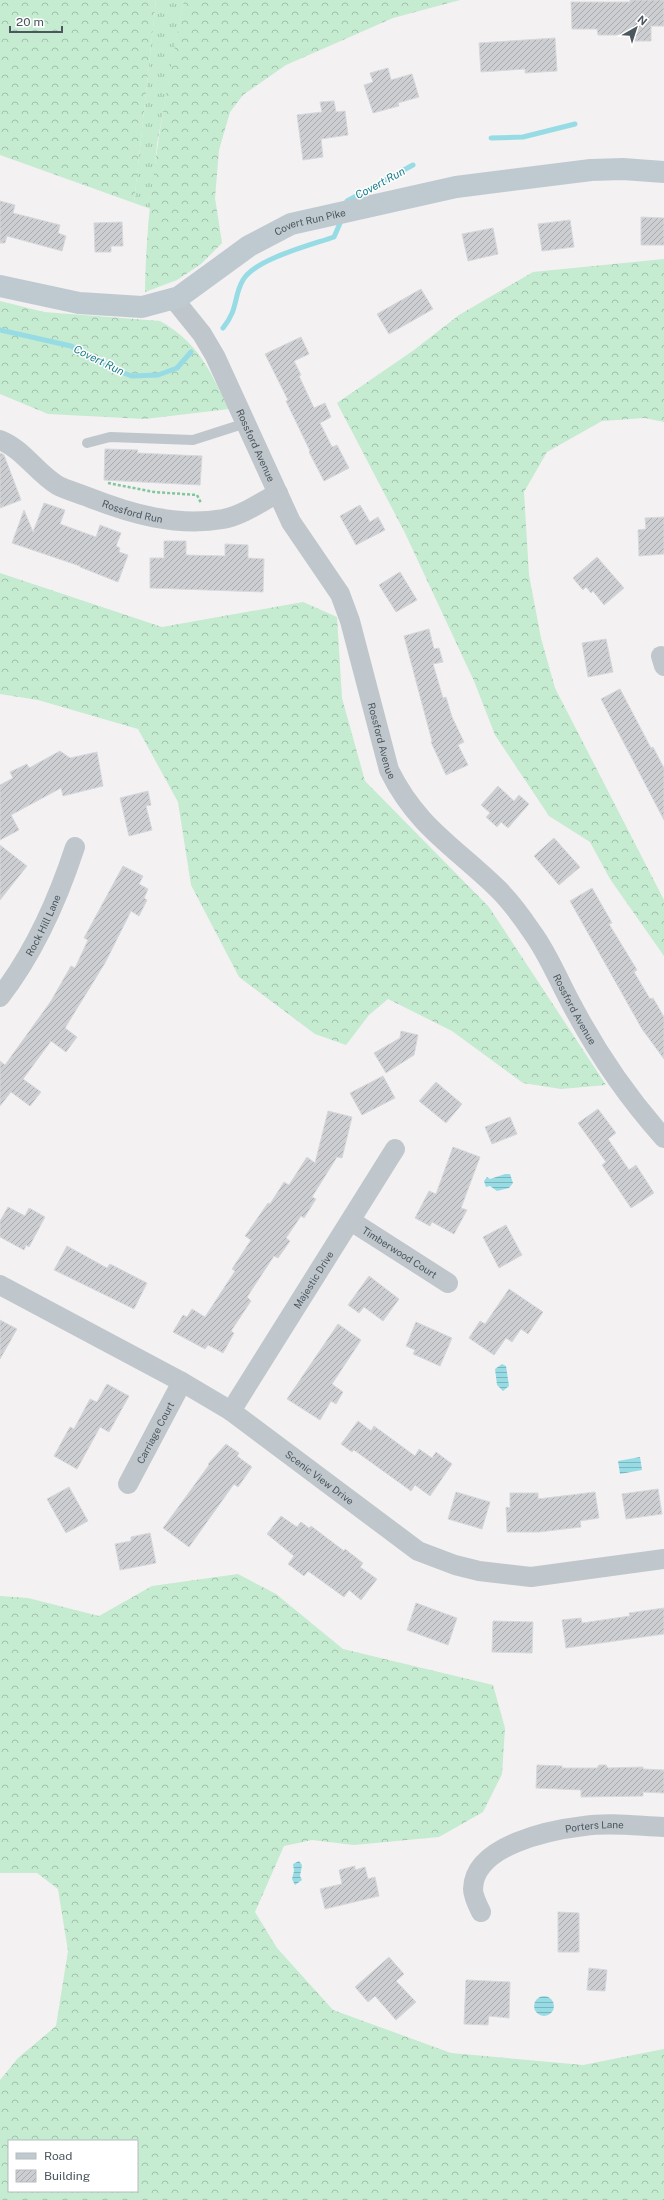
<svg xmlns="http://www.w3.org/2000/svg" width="664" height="2200" viewBox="0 0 664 2200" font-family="'Public Sans',sans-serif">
<defs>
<pattern id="grass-tufts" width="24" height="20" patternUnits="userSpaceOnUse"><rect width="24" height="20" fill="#c5ebd0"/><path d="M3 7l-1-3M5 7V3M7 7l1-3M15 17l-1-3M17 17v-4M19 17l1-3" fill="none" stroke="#a2c1ac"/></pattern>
<pattern id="forest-crowns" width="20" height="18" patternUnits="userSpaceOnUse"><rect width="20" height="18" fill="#c5ebd0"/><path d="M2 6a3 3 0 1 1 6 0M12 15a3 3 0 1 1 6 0" fill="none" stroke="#a2c1ac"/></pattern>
<pattern id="water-rules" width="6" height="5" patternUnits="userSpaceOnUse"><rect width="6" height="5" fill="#97dce4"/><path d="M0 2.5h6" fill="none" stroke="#7db5bc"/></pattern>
<pattern id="building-hatch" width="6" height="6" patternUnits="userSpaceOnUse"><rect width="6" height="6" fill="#ccced2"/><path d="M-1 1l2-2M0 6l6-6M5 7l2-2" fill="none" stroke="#a8aaae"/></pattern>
</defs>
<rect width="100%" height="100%" fill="#f3f1f2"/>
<path fill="url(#grass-tufts)" d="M156,0H184L157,144L151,209L134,203Z"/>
<path fill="url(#forest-crowns)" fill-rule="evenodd" d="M0,0H156L134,203L0,155Z
M184,0H460L393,18L286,65L243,95L230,112L219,150L215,198L222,243L201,264L177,280L145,292C146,193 165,96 184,0Z
M664,259V422L645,418L602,421L547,452L524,492L529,575L541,638L555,688L664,900V956L610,879L590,842L549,816L495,735L474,681L405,533L337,403L414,350L459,315L533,272Z
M0,301L44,312L160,321C200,344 209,370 229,409L145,419L48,414L0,394Z
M0,573L162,627L303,602L337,617L342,698L365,781L489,907L606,1085L561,1089L523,1083L452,1031L388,999L369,1015L346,1045L315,1034L239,977L191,885L178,802L138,729L38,700L0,694Z
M238,1574L276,1594L343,1649L493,1685L505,1728L502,1774L483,1812L439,1837L354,1845L312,1840L284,1846L255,1912L277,1948L333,2010L451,2053L583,2065L664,2049V2200H0V2080L18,2058L56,2026L68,1951L58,1889L37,1873H0V1596L28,1598L99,1616L152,1586ZM9,2141H137V2191H9Z"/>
<path fill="url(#water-rules)" d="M505,1174H510L513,1183L509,1188L497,1191L490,1186L486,1187L484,1181L487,1177L490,1179Z
M502,1364L506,1366L509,1386L503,1391L497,1385L495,1369Z
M640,1457L642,1470L620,1474L618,1461Z
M299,1861L302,1865L300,1876L302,1880L295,1885L292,1879L294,1871L293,1864Z
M534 2006a10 10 0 1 1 20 0a10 10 0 1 1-20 0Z"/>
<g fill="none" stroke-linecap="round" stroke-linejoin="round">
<path stroke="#97dce4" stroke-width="5" d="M491,138L523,137L575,124
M347,201L413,165
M223,328C239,308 233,297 243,280C255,259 311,245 334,237L341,221
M0,330L71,346L110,368L132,376L158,375L177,368L191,352"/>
</g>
<path fill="url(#building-hatch)" stroke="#d6d8dc" d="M630,0H664V26H651V41H631V35H598L597,29H572L571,2H630Z
M555,38L557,71L525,73V69L481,72L479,43Z
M388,68L391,80L412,74L419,97L398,103L399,106L373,113L364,85L373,82L370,73Z
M334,101L336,112L345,111L348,135L321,139L323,157L303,160L297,115L322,112L320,102Z
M0,201L15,205L13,213L60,225L58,233L66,236L62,251L7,236L5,243H0Z
M641,217L664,218V245H641Z
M570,220L574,247L542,251L538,224Z
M122,222L123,246H111V252H95L94,223Z
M493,228L498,254L468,261L462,234Z
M421,289L433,309L389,334L377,314Z
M301,337L309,354L294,361L301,375L299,376L314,408L325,403L331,417L320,423L332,447L337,445L349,468L324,481L309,452L310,451L286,401L288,400L265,354Z
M105,449L138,450L137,453L202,456L200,485L104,480Z
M0,453L4,455L21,500L0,508Z
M44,503L65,510L60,524L96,537L100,525L121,533L116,546L120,548L119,552L128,555L118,582L80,567V566L12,543L24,510L33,532Z
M360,505L370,522L378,517L385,530L356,545L340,516Z
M664,517V554L639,556L638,530L646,529L645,518Z
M164,541H186V555L225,556V544L248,545V558L264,559L263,592L150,588V558H164Z
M597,557L624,588L604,605L593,591L591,593L586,587L583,590L573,578Z
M400,572L417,600L396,612L379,585Z
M429,629L434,649L439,648L443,662L433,664L443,698L446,697L452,717L464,742L458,745L468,765L446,775L431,742L432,741L404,636Z
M606,639L613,672L588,677L582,643Z
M620,689L651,748L653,747L664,768V820L601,699Z
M60,751L70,758L97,752L103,786L63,796L61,788L11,815L19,830L0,840V785L13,778L10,772L27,764L29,768Z
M498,786L514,801L519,795L529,804L508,828L501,822L497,827L486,817L490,813L481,805Z
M148,791L151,805L146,806L152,830L129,836L120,798Z
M554,838L580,867L559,885L534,856Z
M0,845L27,866L0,900Z
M123,866L143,876L139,884L148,889L144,898L147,900L139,916L131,911L105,963L65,1028L77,1037L66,1052L51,1041L23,1079L41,1092L30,1106L11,1092L0,1106V1061L5,1065L51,1001L71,966L75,968L88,940L84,938Z
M592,888L612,923L609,924L637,970L634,972L650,999L653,998L664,1017V1059L642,1029L570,901Z
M401,1031L418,1035L414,1055L386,1073L374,1053L400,1038Z
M383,1076L395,1098L362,1115L350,1093Z
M436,1082L462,1104L446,1123L419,1101Z
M598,1109L616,1133L608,1139L629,1170L636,1165L654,1193L631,1208L602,1165L606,1162L578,1123Z
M328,1111L352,1117L342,1158L337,1157L312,1197L316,1199L304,1218L301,1216L286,1238L290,1241L278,1258L274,1256L247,1297L251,1301L231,1331L234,1333L223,1353L208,1345L205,1349L173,1332L183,1315L187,1317L192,1309L205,1317L235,1271L232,1269L251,1240L245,1236L268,1203L270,1204L284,1182L289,1185L307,1157L315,1163Z
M510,1117L517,1134L492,1144L485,1127Z
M453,1147L480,1157L461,1208L467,1210L454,1234L432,1222L430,1226L415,1218L429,1191L436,1194Z
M8,1207L25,1216L29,1208L45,1217L29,1247L26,1245L24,1250L0,1237V1221Z
M506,1225L522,1255L499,1268L483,1237Z
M67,1246L107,1268L110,1264L147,1283L134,1309L54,1270Z
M369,1276L399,1299L383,1321L364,1307L359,1313L348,1305Z
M509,1289L543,1312L528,1334L521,1329L512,1342L506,1338L494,1355L469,1338L480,1321L485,1324Z
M0,1320L17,1329L0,1359Z
M416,1322L452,1338L440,1366L413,1354L415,1350L406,1346Z
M338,1324L361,1340L332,1384L343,1392L336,1404L331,1401L320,1420L287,1399Z
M107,1384L129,1396L109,1432L100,1427L77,1469L54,1456L70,1427L74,1429L90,1399L97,1402Z
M358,1421L371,1431L374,1426L415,1456L419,1449L432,1458L436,1452L452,1464L430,1496L415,1485L411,1491L354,1450L352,1452L341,1444Z
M226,1444L239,1453L237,1456L252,1467L238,1487L234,1484L189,1547L163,1528L209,1465L208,1464Z
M69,1487L88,1521L66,1533L47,1499Z
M658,1489L662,1514L626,1519L622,1494Z
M456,1492L490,1502L482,1529L448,1519Z
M595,1492L599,1518L580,1521L581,1527L539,1532H507L506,1507L510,1508V1493H538V1499Z
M281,1516L297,1527L301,1522L309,1528L311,1526L344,1551L345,1549L363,1563L360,1567L377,1579L361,1600L349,1590L344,1597L308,1571L304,1576L288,1564L294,1556L267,1534Z
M150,1533L156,1563L120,1570L115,1544L131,1541V1537Z
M416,1603L457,1618L448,1645L407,1630Z
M664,1608V1634L566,1648L562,1620L581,1618L582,1623L630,1616L629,1613Z
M493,1621L533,1622L532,1653L492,1652Z
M537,1765L562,1766V1768H597L599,1765H606L608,1768L643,1767V1769L664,1770V1793L643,1792V1796L581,1797V1790L536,1788Z
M355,1866V1870L365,1867L368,1879L375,1877L379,1896L325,1909L320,1889L342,1884L339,1870Z
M558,1912L579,1913V1952H558Z
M389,1957L404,1974L396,1981L416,2002L396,2020L375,1996L368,2002L355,1987Z
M589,1968L607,1970L605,1991L587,1990Z
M466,1980L510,1982L509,2018L489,2016L488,2025L464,2024Z"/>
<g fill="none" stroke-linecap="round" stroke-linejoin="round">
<path stroke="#81c69c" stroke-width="2.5" stroke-dasharray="3 2" stroke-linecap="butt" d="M108,483L154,492L197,495L201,503"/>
<path stroke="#bfc7cc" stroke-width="10" d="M87,443L110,437L193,440L246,423"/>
<g stroke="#bfc7cc" stroke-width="20">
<path id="s1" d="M173,298L202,334L215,356L291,522L340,594L350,621L389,770C417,827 455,847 498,889C511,902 522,917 532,932C549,955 559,982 573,1007C598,1054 628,1098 664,1138"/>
<path id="s2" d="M0,440C23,449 36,472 57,485C66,490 78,493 88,497C131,514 176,527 223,519C243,515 261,502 278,493"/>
<path d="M661,656L664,666"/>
<path id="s3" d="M0,997C34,953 58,899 75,847"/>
<path id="s4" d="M351,1221L448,1283"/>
<path id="s5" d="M0,1285L182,1382L231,1411L418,1551L455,1565L479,1571L531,1577L664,1559"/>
<path id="s6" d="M231,1411L395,1149"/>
<path id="s7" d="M128,1484L182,1382"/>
<path id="s8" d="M481,1912C478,1906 473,1896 473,1889C474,1845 550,1830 584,1826C610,1822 638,1826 664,1827"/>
</g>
<path stroke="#bfcad0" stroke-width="22" id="s9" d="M0,286L79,303L142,307L179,297L249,246L291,224L456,187L591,170L623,169L664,172"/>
</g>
<g text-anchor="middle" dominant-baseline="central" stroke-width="3" stroke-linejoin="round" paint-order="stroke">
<g font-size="10" fill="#4b565d" stroke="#fff">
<text stroke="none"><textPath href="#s9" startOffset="335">Covert Run Pike</textPath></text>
<text stroke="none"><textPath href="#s1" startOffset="170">Rossford Avenue</textPath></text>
<text stroke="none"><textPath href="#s2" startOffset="153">Rossford Run</textPath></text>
<text stroke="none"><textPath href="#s1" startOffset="494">Rossford Avenue</textPath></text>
<text stroke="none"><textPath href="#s3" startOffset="84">Rock Hill Lane</textPath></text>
<text stroke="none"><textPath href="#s1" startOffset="830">Rossford Avenue</textPath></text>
<text stroke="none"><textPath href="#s4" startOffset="58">Timberwood Court</textPath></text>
<text stroke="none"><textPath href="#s6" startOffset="155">Majestic Drive</textPath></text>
<text stroke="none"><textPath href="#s7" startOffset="58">Carriage Court</textPath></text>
<text stroke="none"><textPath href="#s5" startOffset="374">Scenic View Drive</textPath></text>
<text stroke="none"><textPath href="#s8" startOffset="172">Porters Lane</textPath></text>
</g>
<g font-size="11" font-style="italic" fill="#1a7f8a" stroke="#fff">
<text transform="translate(380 183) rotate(-28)">Covert Run</text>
<text transform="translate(99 360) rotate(26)">Covert Run</text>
</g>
</g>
<rect x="8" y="2140" width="130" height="52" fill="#ffffff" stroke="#b7bbbe"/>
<rect x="16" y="2153" width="20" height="6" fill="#bfcad0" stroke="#b7bbbe"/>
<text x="44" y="2160" font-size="12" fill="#4b565d">Road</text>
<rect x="16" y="2170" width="20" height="12" fill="url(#building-hatch)" stroke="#b7bbbe"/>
<text x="44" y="2180" font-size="12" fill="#4b565d">Building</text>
<g transform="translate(636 28) rotate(39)" stroke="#ffffff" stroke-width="3" paint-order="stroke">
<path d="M0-3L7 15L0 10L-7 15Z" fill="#4b565d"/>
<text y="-6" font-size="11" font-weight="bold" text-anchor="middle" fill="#4b565d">N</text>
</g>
<path d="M10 26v6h52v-6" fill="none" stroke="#4b565d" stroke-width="2"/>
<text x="16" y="26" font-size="12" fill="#4b565d" stroke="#ffffff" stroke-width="3" paint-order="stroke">20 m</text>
</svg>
